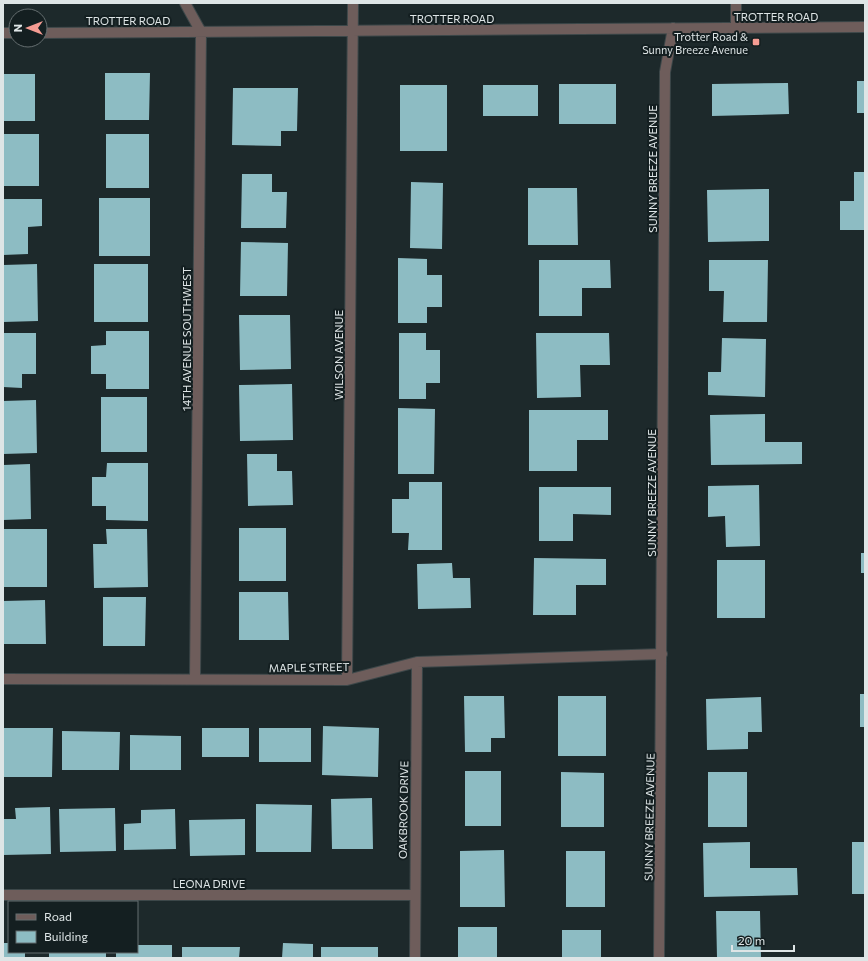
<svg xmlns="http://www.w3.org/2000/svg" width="868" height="961" viewBox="0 0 868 961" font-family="Commissioner,sans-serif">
<rect width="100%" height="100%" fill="#1d292b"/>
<path fill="#8dbcc3" d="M105,73H150L149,120H105Z
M3,74H35V121H3Z
M857,81H865V113H857Z
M788,83L789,114L712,116V84Z
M559,84H616V124H559Z
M400,85H447V151H400Z
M483,85H538V116H483Z
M233,88H298L297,131H281V146L232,145Z
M3,134H39V186H3Z
M106,134H149V188H106Z
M854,172H865V230H840V201H854Z
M242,174H272V192H287L286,228H241Z
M411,182L443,183L442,249L410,248Z
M528,188H577L578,245H528Z
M769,189V241L708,242L707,190Z
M99,198H150V256H99Z
M3,199H42V226L28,227V254L3,255Z
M241,242L288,243L287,296H240Z
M398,258L427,259V275H442V307H427V323H398Z
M539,260H610L611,288H582V316H539Z
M709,260H768L767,322H723L724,291H709Z
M37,264L38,321L3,322V265Z
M94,264H148V322H94Z
M239,315H290L291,369L240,370Z
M106,331H149V389H106V374H91V346L106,345Z
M3,333H36V374H22V388L3,387Z
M399,333H426V350H440V383H426V399H399Z
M536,333H609L610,365H580L581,397L537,398Z
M722,338L766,339L765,397L708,395V372H721Z
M292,384L293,440L240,441L239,385Z
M101,397H147V452H101Z
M36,400L37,453L3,454V401Z
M398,408L435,409L434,474H398Z
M529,410H608V440H577V471H529Z
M765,414V442H802V464L711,465L710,415Z
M247,454H277V471H292L293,505L248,506Z
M107,463H148V521L106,520V506H92V477H106Z
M30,464L31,519L3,520V465Z
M409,482H442V550H408L409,533H392V499H409Z
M759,485L760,546L726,547L725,516L708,517V486Z
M539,487H611V515L573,514V541H539Z
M239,528H286V581H239Z
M3,529H47V587H3Z
M106,529H147L148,587L94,588L93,544H107Z
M861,553H865V573H861Z
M534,558L606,559V585H576V615H533Z
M717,560H765V618H717Z
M452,563L453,578H470L471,608L418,609L417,564Z
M239,592H288L289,640H239Z
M103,597H146L145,646H103Z
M45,600L46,644H3V601Z
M860,694H865V727H860Z
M464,696H504L505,738H491V752H465Z
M558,696H606V756H558Z
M761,697L762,732H748V749L707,750L706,699Z
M323,726L379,728L378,777L322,775Z
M3,728H53L52,777H3Z
M202,728H249V757H202Z
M259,728H311V762H259Z
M62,731L120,732L119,770H62Z
M130,735L181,736V770H130Z
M465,771H501V826H465Z
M561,772L604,773V827H561Z
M708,772H747V827H708Z
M372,798L373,849H332L331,799Z
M256,804L312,805L311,852H256Z
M50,807L51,854L3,855V819H16L15,808Z
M115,808L116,851L60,852L59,809Z
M175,809L176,849L124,850V824L141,823V810Z
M245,819V855L190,856L189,820Z
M750,842V868H797L798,895L704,897L703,843Z
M852,842H865V894H852Z
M504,850L505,907H460V851Z
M566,851H605V907H566Z
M716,911H760L761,958H717Z
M458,927H497V958H458Z
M562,930H601V958H562Z
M3,943H9V952H25V958H3Z
M283,943L313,944V958H282Z
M137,945H172V958H116V952H137Z
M182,947H240L239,958H182Z
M321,947H378V958H321Z
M49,952H106V958H49Z"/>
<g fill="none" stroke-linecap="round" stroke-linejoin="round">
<defs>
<path id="minor" d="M185,3L201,32L195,679
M736,3V28
M3,33H16
M40,33L865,27
M3,679L347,680L417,662L662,654
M347,680L353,3
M3,895H414
M415,958L417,662
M659,958L665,72L673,28"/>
</defs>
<use href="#minor" stroke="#3c4749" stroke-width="12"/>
<use href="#minor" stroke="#6e5d5b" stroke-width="10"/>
</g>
<rect fill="#f59c93" stroke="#141f21" stroke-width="1.5" x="752" y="38" width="8" height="8" rx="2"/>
<g text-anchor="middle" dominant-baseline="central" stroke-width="4" stroke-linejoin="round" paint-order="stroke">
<g font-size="11" fill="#dee5e6" stroke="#141f21">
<text x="776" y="16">TROTTER ROAD</text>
<text x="452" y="18">TROTTER ROAD</text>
<text x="128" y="20">TROTTER ROAD</text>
<text transform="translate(652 169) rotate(-90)">SUNNY BREEZE AVENUE</text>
<text transform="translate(186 339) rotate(-90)">14TH AVENUE SOUTHWEST</text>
<text transform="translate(338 355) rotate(-90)">WILSON AVENUE</text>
<text transform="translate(651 493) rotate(-90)">SUNNY BREEZE AVENUE</text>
<text transform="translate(309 667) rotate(-1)">MAPLE STREET</text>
<text transform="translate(403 810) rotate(-89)">OAKBROOK DRIVE</text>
<text transform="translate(649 817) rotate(-89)">SUNNY BREEZE AVENUE</text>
<text x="209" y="883">LEONA DRIVE</text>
</g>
<g font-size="11" fill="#dee5e6" stroke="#141f21" text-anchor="end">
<text x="748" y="36">Trotter Road &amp;<tspan x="748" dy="13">Sunny Breeze Avenue</tspan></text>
</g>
</g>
<rect width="868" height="961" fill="none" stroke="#dee5e6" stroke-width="8"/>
<rect x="8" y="901" width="130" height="52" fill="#141f21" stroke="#656e70"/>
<rect x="16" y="914" width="20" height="6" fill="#6e5d5b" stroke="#656e70"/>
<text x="44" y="921" font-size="12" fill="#dee5e6">Road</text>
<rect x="16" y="931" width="20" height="12" fill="#8dbcc3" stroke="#656e70"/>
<text x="44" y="941" font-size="12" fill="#dee5e6">Building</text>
<g transform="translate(28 28) rotate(270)"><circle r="19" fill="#141f21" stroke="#656e70"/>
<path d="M0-3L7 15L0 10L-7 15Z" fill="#f59c93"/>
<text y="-6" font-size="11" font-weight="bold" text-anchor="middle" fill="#dee5e6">N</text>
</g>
<path d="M732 945v6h62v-6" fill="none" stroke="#dee5e6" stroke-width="2"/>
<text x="738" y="945" font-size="12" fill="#dee5e6" stroke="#141f21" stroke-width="3" paint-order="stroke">20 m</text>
</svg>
